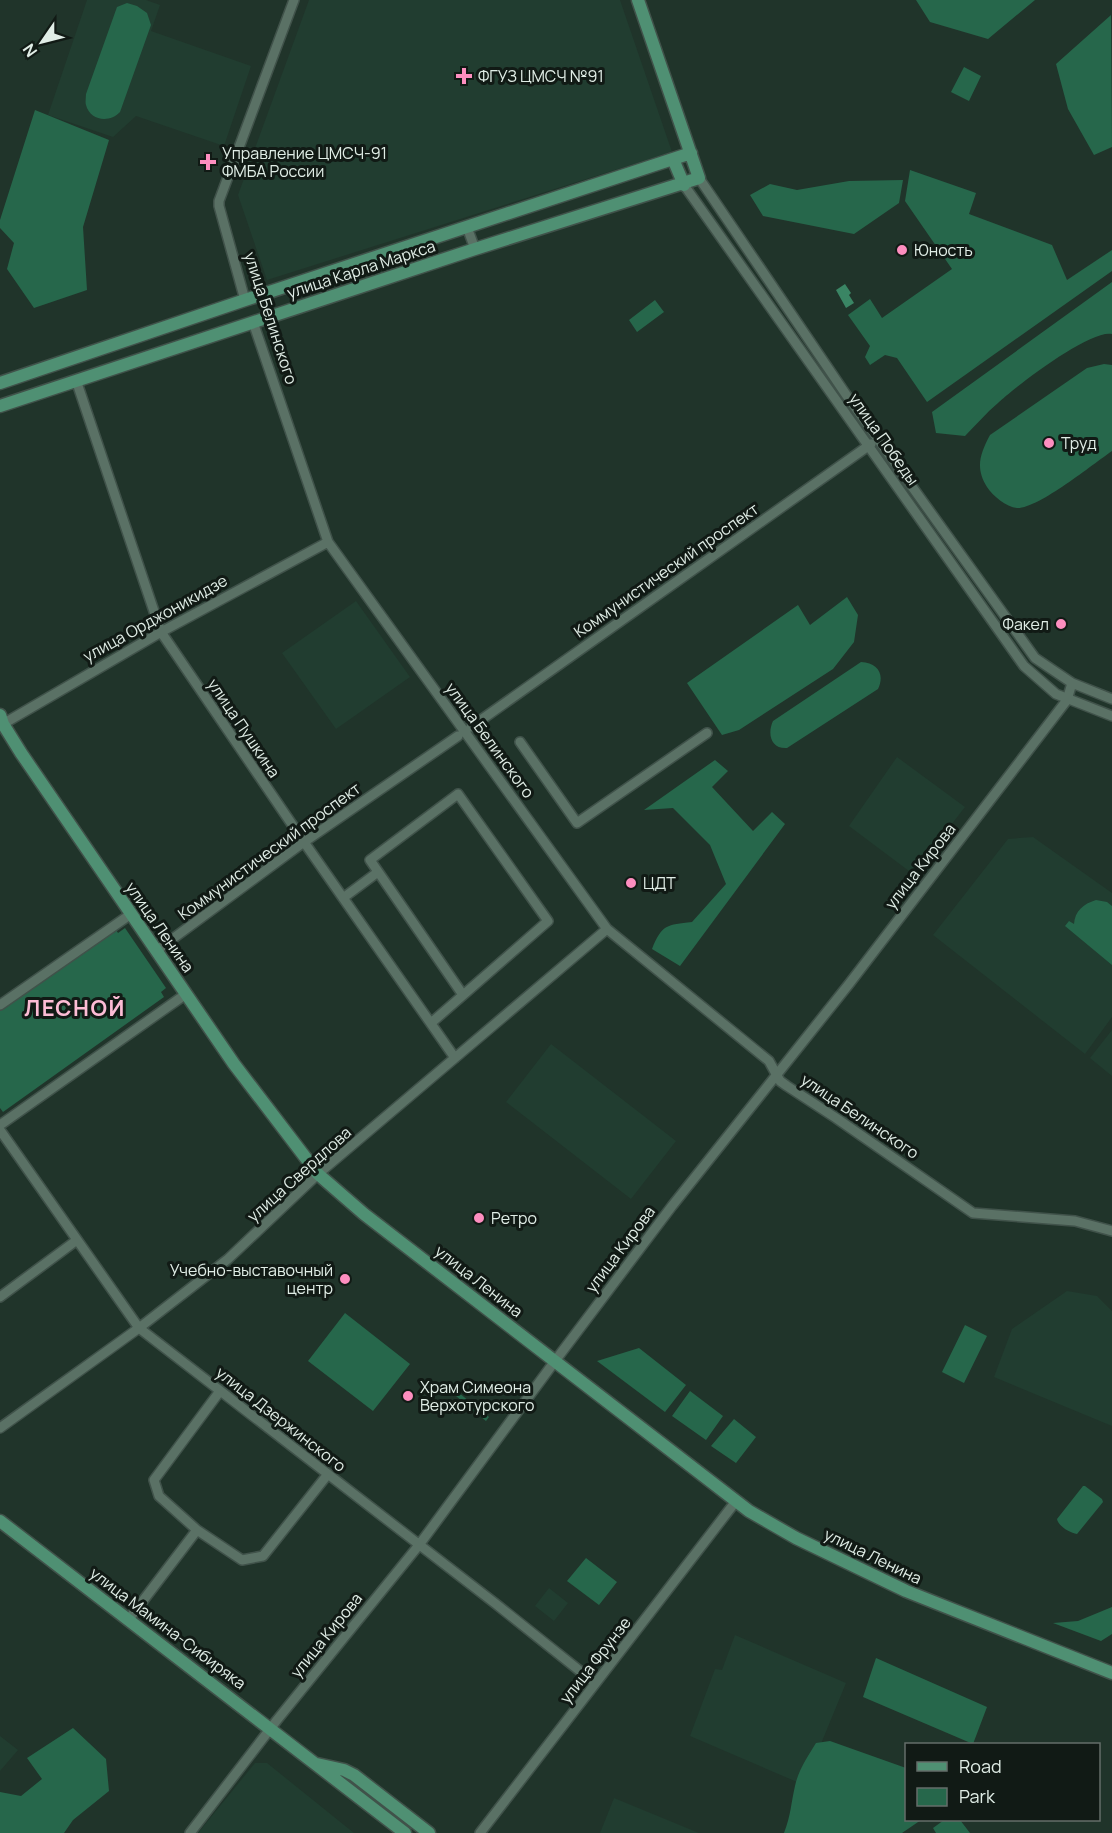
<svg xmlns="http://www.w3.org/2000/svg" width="1112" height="1833" viewBox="0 0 1112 1833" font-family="Manrope,sans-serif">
<rect width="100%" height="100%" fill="#20342a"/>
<path fill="#213d30" d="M87,0H146L160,5L151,31L251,66L224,146L136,116L113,137L48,115Z
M309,0H620L672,152L267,280L238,195Z
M356,601L410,677L336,729L282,653Z
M897,757L965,807L913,874L849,826Z
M1033,837L1112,893V1017L1085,1054L933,935L1008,839Z
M1112,1030V1076L1090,1058Z
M551,1044L676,1141L631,1199L506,1102Z
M1067,1291L1097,1296L1112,1311V1426L994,1377L1012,1329Z
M549,1588L568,1603L554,1621L535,1606Z
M735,1635L846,1683L804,1785L690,1736L715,1669L722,1670Z
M0,1736L18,1750L0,1771Z
M255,1763H267L354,1833H198Z
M614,1798L699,1833H600Z"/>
<path fill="#26674b" d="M916,0H1035L988,39L930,22Z
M127,3L137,6L147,13L151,25L120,112C110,123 90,121 86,105C85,102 86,98 86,94L117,7Z
M1111,15L1112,147L1094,155L1068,109L1056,64Z
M964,67L981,76L969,101L951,92Z
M35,110L109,140L83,227L87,290L34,308L7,269L14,243L0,228V220Z
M910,170L976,193L969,214L1052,245L1067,280L1112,250V271L927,402L897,358L885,355L870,365L865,357L870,346L848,315L870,299L882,318L952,269L905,201Z
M903,180L899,203L854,234L763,216L750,195L770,184L797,190L849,181Z
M1112,282V334C1090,329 1015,387 998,403C986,413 976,425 965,436L936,433L932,412Z
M655,300L664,312L637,332L629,320Z
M1104,364L1112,365V451C1093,464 1038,509 1017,508C1006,507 993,496 987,487C975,468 980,454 990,435L1087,368Z
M847,597L858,615L854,642L833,669L739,730L722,735L687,683L798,605L810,625Z
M861,662C878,663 885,674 878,689L787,748C771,749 767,734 773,721Z
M715,760L728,771L712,787L753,831L772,812L785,824L680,966L652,949C662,924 667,925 692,922L726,884L710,845L673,808L644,810Z
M1096,900L1107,902L1112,906V965L1065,926L1069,921L1074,924C1075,911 1083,904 1096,900Z
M115,928L118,933L125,928L166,988L161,992L164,997L3,1112L0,1108V1010Z
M345,1313L410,1364L373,1411L308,1361Z
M965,1325L987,1336L964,1383L942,1372Z
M639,1348L686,1385L665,1412L597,1361Z
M690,1391L723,1416L706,1440L672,1416Z
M459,1393L489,1417L486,1421L456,1396Z
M734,1419L756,1437L736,1463L711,1446Z
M1083,1486H1085L1102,1499L1103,1502L1077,1534C1070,1533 1058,1526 1057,1519Z
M586,1558L617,1582L599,1605L567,1581Z
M1112,1607V1634L1101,1641L1053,1623L1078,1621Z
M876,1658L987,1707L973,1744L863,1697Z
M73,1728L106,1759L109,1791L73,1820L64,1833H0V1792L21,1796L42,1779L27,1758Z
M830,1741L906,1768V1820H921L902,1833H784C791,1815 791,1803 795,1786C798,1771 808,1756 816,1743Z
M944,1820H960L970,1833H936L933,1828Z"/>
<path fill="#3a8564" d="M845,284L851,293L849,295L854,303L846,308L836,290Z"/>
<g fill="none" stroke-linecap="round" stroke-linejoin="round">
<defs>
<path id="minor" d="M699,178L847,396L1035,658L1072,683L1112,699
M684,185L1024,666L1056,694L1112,716
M467,227L475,249
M245,300L219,206V201L294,0
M253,322L328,542L607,929L769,1061L780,1081L787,1086L836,1118L973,1213L1075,1221L1112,1231
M76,380L161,632L304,842L455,1058
M3,724L161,632L328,542
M471,727L871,444
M520,742L577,823L707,733
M343,898L378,872
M156,951L304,842L458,736
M0,1005L131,914
M431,1023C470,989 509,955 548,921L458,794L370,860L463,995
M0,1125L186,994
M0,1130L139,1328L496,1604L595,1683
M0,1297L77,1240
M0,1428L139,1328L228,1259L318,1174L607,929
M197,1530L242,1560L263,1556L328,1474
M129,1619L197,1530L159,1496L154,1480L220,1391
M190,1833L277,1720L419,1545L555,1361L672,1206L849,984L1067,700L1072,683
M480,1833L733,1505"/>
<path id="major" d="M673,159L684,185
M0,383L245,300L691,153
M0,406L475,249L699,178L638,0
M0,715L3,724L21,753L234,1064L318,1174L364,1214L749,1511L796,1538L906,1591L1112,1673
M0,1521L405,1833
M317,1764L344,1770L354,1775L429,1833"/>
</defs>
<use href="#minor" stroke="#40524a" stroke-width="12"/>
<use href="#major" stroke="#40524a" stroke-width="15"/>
<use href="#minor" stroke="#5a7165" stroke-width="9"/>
<use href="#major" stroke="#4f9073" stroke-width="12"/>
</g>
<g fill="#fd8ebf" stroke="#111a15" stroke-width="2">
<path d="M461 67h6v6h6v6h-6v6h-6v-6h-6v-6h6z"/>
<path d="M205 153h6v6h6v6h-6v6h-6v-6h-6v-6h6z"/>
<circle cx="902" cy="250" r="6"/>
<circle cx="1049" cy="443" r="6"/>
<circle cx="1061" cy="624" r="6"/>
<circle cx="631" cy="883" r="6"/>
<circle cx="479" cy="1218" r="6"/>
<circle cx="345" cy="1279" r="6"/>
<circle cx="408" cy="1396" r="6"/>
</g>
<g text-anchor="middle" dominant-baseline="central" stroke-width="6" stroke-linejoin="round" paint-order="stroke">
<g font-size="16" fill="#e0ede6" stroke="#111a15" text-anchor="start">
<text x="478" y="76">ФГУЗ ЦМСЧ №91</text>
<text x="222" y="153">Управление ЦМСЧ-91<tspan x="222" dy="18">ФМБА России</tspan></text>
<text x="914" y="250">Юность</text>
<text x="1061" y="443">Труд</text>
<text x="1049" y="624" text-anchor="end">Факел</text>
<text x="643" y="883">ЦДТ</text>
<text x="491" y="1218">Ретро</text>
<text x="333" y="1270" text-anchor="end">Учебно-выставочный<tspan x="333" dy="18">центр</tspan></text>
<text x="420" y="1387">Храм Симеона<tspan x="420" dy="18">Верхотурского</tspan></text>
</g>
<g font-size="16" fill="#e0ede6" stroke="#111a15">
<text transform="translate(361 269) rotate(-18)">улица Карла Маркса</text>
<text transform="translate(271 318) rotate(72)">улица Белинского</text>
<text transform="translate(884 439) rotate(55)">улица Победы</text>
<text transform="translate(666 570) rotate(-35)">Коммунистический проспект</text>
<text transform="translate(155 618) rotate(-29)">улица Орджоникидзе</text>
<text transform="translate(244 728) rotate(56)">улица Пушкина</text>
<text transform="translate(490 740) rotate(54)">улица Белинского</text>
<text transform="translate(269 851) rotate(-36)">Коммунистический проспект</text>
<text transform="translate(920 866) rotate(-52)">улица Кирова</text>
<text transform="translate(160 927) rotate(55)">улица Ленина</text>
<text transform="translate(860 1116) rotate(34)">улица Белинского</text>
<text transform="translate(299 1174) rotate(-42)">улица Свердлова</text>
<text transform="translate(620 1249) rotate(-53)">улица Кирова</text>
<text transform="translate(479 1281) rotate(38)">улица Ленина</text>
<text transform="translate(281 1419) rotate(38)">улица Дзержинского</text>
<text transform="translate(873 1556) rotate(26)">улица Ленина</text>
<text transform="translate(168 1628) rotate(37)">улица Мамина-Сибиряка</text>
<text transform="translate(326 1635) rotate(-51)">улица Кирова</text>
<text transform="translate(595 1660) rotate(-52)">улица Фрунзе</text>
</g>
<g font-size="22" font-weight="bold" letter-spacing="1.5" fill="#fcbcd5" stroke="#111a15">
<text x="75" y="1008">ЛЕСНОЙ</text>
</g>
</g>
<rect x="905" y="1743" width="195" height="78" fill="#111a15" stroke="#646e69" stroke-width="1.5"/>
<rect x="917" y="1762" width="30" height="9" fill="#4f9073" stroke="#646e69" stroke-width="1.5"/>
<text x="959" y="1773" font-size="18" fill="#e0ede6">Road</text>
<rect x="917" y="1788" width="30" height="18" fill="#26674b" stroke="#646e69" stroke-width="1.5"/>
<text x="959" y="1803" font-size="18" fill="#e0ede6">Park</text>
<g transform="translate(42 42) rotate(235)" stroke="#111a15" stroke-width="4.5" paint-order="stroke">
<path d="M0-4.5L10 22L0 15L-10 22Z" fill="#e0ede6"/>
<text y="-9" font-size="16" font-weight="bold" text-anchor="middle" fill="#e0ede6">N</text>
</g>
</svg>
